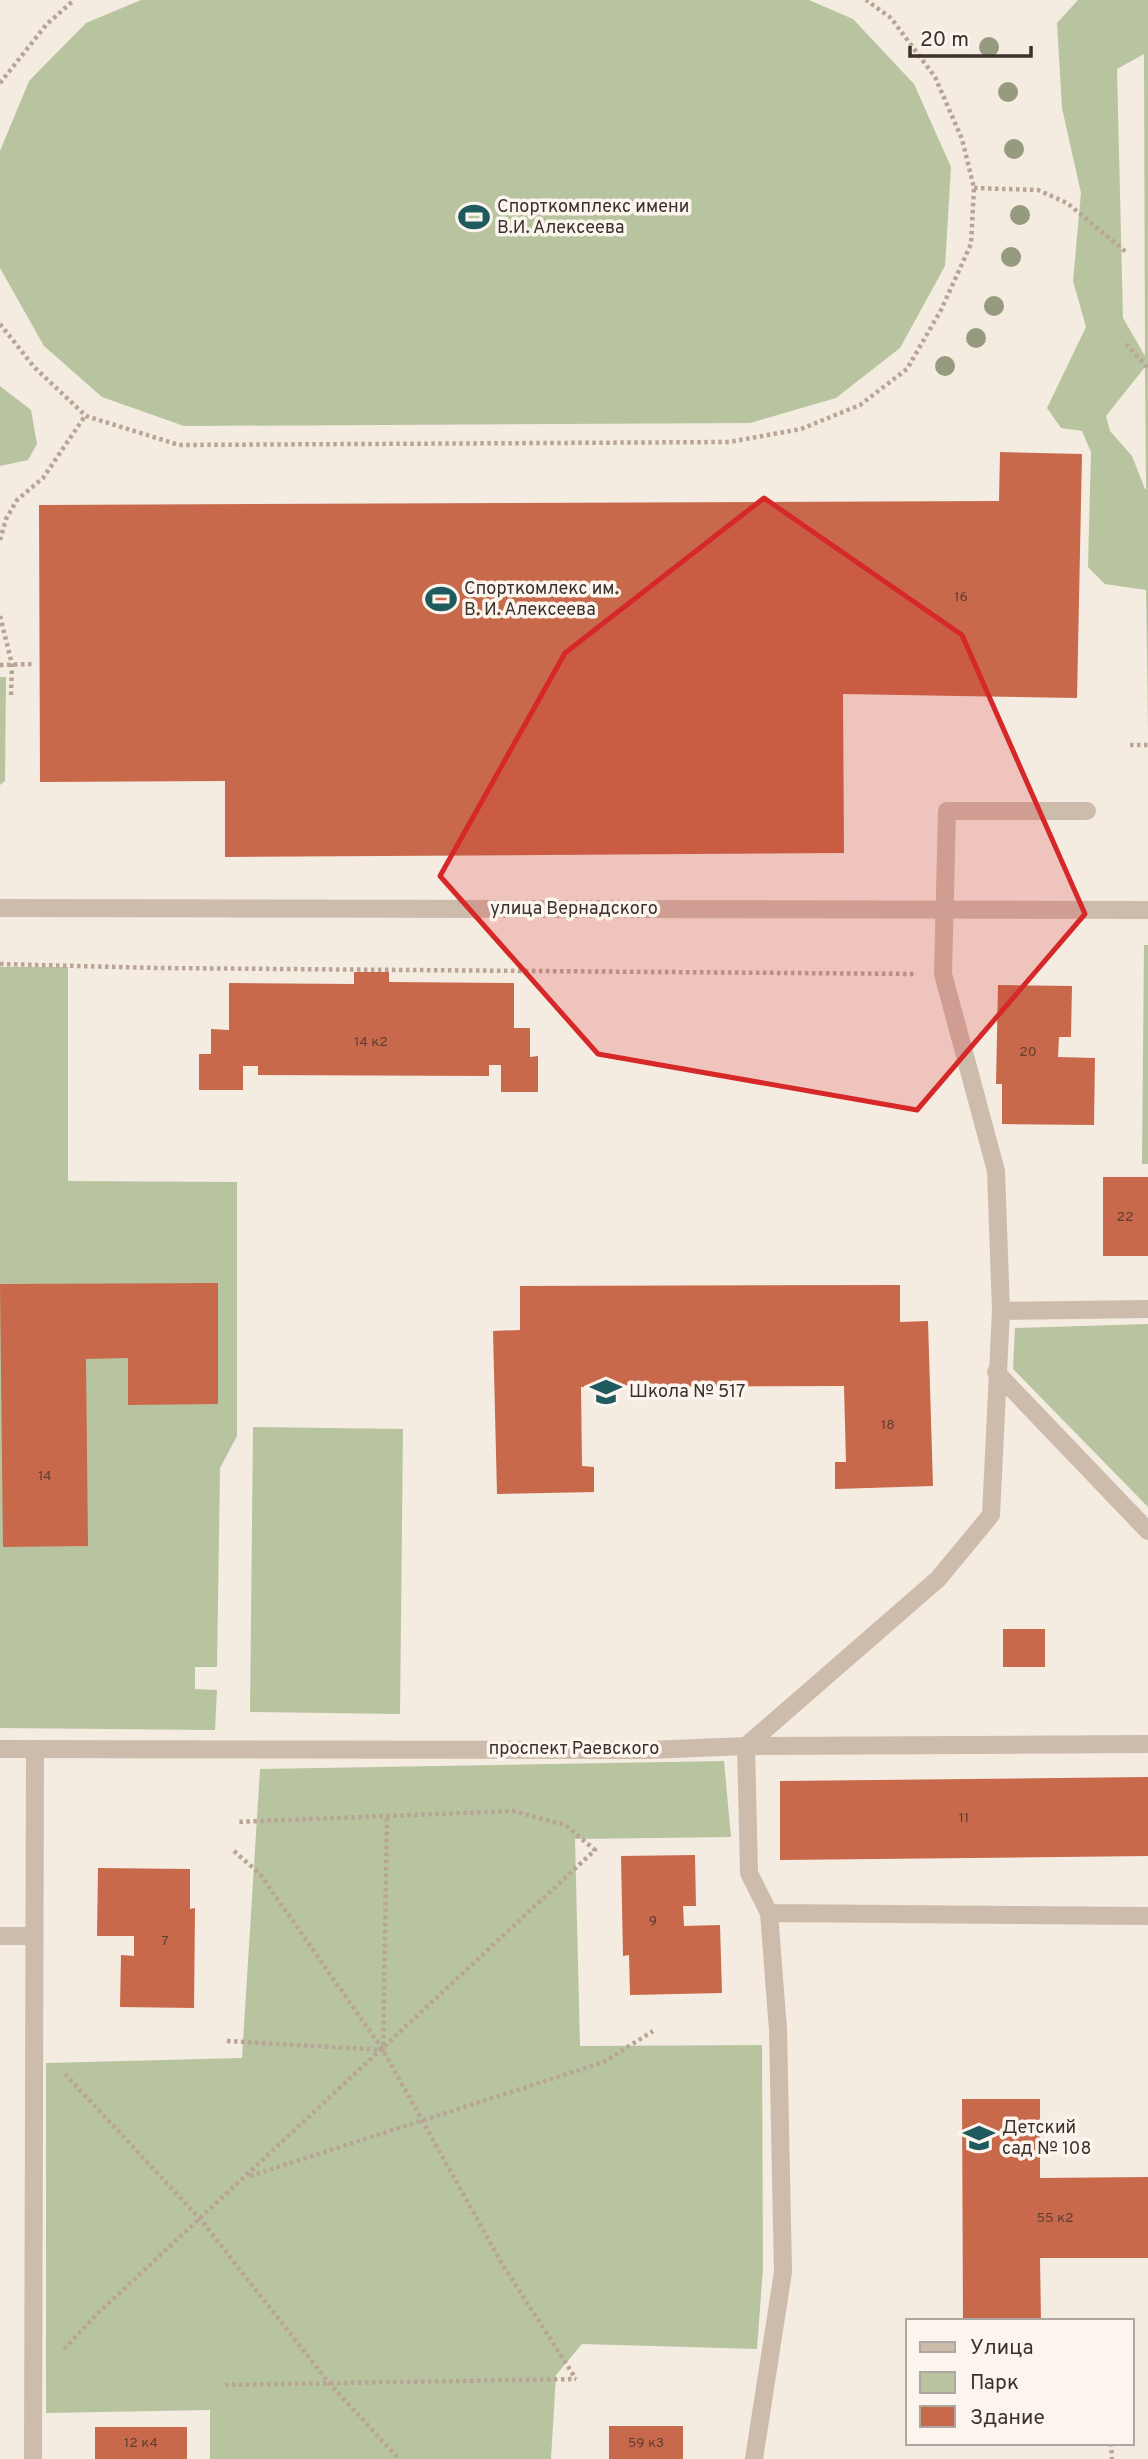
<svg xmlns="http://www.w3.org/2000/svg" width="1148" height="2459" viewBox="0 0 1148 2459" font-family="Overpass,sans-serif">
<rect width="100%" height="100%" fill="#f4ebe1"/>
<path fill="#b8c4a0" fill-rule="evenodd" d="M141,0H809L853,19L914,84L951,167L945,266L900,348L836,398L750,423L184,426L102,397L44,346L0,268V151L29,81L86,23Z
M1078,0H1148V729L1146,590L1105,584L1088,567L1091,452L1082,431L1061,428L1047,408L1086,327L1073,281L1081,193L1062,108L1057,23ZM1144,54L1145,356L1123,318L1117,69ZM1145,367L1146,489H1145L1132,456L1110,431L1106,416Z
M0,386L31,410L37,444L28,460L0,466Z
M0,677H6L5,781L0,785Z
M1144,945H1148V1164H1142Z
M0,967H68V1181L237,1182V1436L220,1468L217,1667H195V1689L217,1690L215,1730L0,1728Z
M1148,1324V1507L1013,1369L1015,1328Z
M253,1427L403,1429L400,1714L250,1712Z
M724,1761L731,1837L575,1839L580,2046L762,2045L763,2268L757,2349L582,2344L556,2375L551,2459H210V2410L46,2413V2063L242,2058L260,1769Z"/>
<path fill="#c8694b" d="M1000,452L1082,454L1077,698L843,694L844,853L225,857V781L40,782L39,505L999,501Z
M354,972H389V982L514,983V1028H530V1057L538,1056V1092H501V1065H489V1076L258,1075V1066H243V1090H199V1054H211V1029L229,1030V983L354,984Z
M998,985L1072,986L1071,1037H1059L1058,1057L1095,1058L1094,1125L1002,1124V1084H996Z
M1103,1177H1148V1256H1103Z
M218,1283V1404L128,1405V1358L86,1359L88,1546L3,1547L0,1284Z
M900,1285V1322L928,1321L933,1486L835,1489V1462H846L844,1386L581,1387L582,1466L594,1467V1492L497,1494L493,1331L520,1330V1286Z
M1003,1629H1045V1667H1003Z
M1148,1777V1856L780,1860V1781Z
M695,1855L696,1906H683L684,1926L720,1925L722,1993L630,1995L629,1955L623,1956L621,1856Z
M98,1868L190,1869V1909L195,1908L194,2008L120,2007L121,1955L134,1956V1936H97Z
M962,2099H1040V2178L1148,2177V2258H1040L1041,2321H963Z
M609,2426H683V2459H609Z
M95,2427H187V2459H95Z"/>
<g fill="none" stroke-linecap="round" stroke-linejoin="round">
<path stroke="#b9a596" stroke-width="4.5" stroke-dasharray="3.5 3.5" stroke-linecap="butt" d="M0,83L46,25L74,0
M974,188L1038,190L1067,203L1126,252
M0,324L34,367L86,416L179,445L729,442L801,429L860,405L907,369L941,310L971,244L974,188L962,139L935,77L891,18L866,0
M1126,344L1148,368
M0,540L6,519L17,500L43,478L85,416
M0,616L12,664L11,697
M0,665L33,664
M1130,745H1148
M0,964L157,968L916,974
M234,1851L260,1874L383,2050L501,2262L576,2379
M227,2041L383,2050L387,1817
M65,2074L201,2220L329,2383L399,2459
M250,2176L604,2062L653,2031
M1109,2318V2321
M64,2349L97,2314L595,1850L565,1825L513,1811L236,1822
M225,2385L576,2379
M1111,2443L1112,2459"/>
<path stroke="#cdbbac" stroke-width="18" d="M1001,1311L1148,1309
M996,1372L1148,1531
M769,1913L1148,1916
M0,1936H34
M33,2459L35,1749
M754,2459L783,2272L778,2030L769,1913L749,1873L746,1746L938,1579L991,1515L1001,1311L996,1171L943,974L947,811H1087"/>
<path stroke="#cdbbac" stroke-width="18" d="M0,908L1148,910
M0,1749L648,1750L746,1746L1148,1744"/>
</g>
<g fill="#969b7f">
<circle cx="989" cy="47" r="10"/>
<circle cx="1008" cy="92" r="10"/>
<circle cx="1014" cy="149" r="10"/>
<circle cx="1020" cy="215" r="10"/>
<circle cx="1011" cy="257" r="10"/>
<circle cx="994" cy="306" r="10"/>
<circle cx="976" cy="338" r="10"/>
<circle cx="945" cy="366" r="10"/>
</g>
<path fill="#d62828" fill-opacity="0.2" stroke="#d62828" stroke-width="5" stroke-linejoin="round" d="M764,498L962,635L1085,914L917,1110L598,1054L440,876L565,653Z"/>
<defs>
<symbol id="stadium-bare" viewBox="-9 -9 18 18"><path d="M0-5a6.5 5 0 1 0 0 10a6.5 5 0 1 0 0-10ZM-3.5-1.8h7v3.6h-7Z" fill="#1f5a5e" stroke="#fbf5ee" stroke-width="2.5" paint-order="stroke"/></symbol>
<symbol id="school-bare" viewBox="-9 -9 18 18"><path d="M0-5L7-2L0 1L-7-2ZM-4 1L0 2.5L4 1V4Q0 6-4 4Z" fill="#1f5a5e" stroke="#fbf5ee" stroke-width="2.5" paint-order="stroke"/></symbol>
</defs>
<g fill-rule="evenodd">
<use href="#stadium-bare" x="452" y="195" width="44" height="44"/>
<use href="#stadium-bare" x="419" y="577" width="44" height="44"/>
<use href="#school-bare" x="584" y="1370" width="44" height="44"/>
<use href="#school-bare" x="957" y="2116" width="44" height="44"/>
</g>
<g text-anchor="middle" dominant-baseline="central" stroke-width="7" stroke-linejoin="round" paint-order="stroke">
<g font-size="14" fill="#5e3e33">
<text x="961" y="597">16</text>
<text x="371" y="1042">14 к2</text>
<text x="1028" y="1052">20</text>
<text x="1125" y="1217">22</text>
<text x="888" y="1425">18</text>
<text x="45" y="1476">14</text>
<text x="964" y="1818">11</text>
<text x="653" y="1921">9</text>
<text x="165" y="1941">7</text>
<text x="1055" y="2218">55 к2</text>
<text x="141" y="2443">12 к4</text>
<text x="646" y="2443">59 к3</text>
</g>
<g font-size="18" fill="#3b302b" stroke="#fbf5ee" text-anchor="start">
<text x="497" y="207">Спорткомплекс имени<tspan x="497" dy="21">В.И. Алексеева</tspan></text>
<text x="464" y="589">Спорткомлекс им.<tspan x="464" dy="21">В. И. Алексеева</tspan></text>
<text x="629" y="1392">Школа № 517</text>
<text x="1002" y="2128">Детский<tspan x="1002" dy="21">сад № 108</tspan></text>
</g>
<g font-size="18" fill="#3b302b" stroke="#fbf5ee">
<text x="574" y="909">улица Вернадского</text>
<text x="574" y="1749">проспект Раевского</text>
</g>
</g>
<rect x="906" y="2319" width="228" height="126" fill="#fbf5ee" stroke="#aea6a0" stroke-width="2"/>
<rect x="920" y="2342" width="35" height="10" fill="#cdbbac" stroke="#aea6a0" stroke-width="2"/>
<text x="970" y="2354" font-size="21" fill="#3b302b">Улица</text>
<rect x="920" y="2372" width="35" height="21" fill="#b8c4a0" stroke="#aea6a0" stroke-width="2"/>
<text x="970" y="2389" font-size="21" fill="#3b302b">Парк</text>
<rect x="920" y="2406" width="35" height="21" fill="#c8694b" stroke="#aea6a0" stroke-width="2"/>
<text x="970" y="2424" font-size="21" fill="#3b302b">Здание</text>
<path d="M910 46v10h121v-10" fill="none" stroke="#3b302b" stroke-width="3.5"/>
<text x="920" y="46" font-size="21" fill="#3b302b" stroke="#fbf5ee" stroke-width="5" paint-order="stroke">20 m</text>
</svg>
